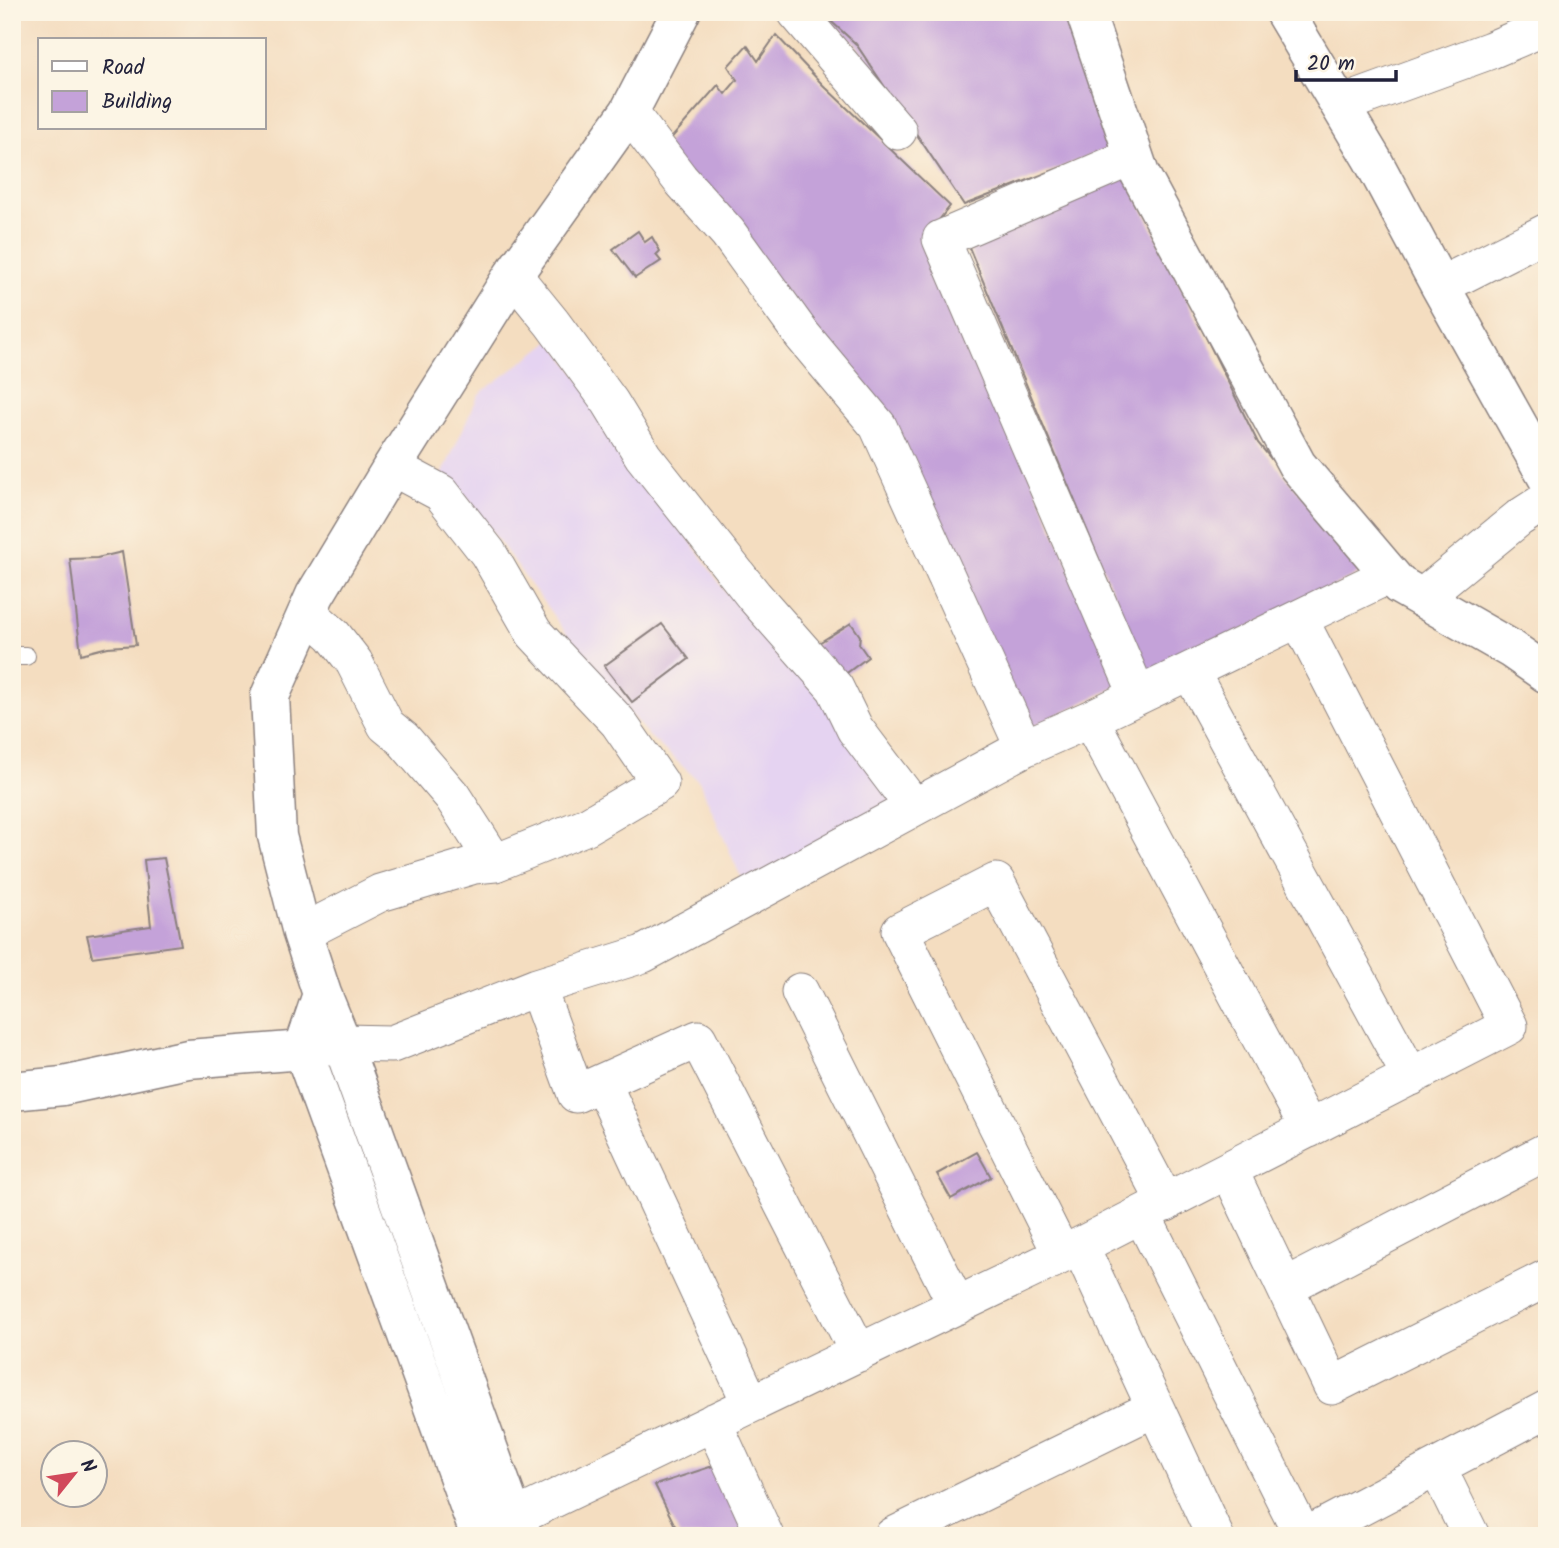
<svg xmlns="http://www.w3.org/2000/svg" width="1559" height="1548" viewBox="0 0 1559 1548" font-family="Kalam,sans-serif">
<rect width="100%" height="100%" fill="#fcf5e5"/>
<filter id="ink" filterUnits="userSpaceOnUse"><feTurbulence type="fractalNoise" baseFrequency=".0143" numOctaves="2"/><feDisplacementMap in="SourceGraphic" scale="14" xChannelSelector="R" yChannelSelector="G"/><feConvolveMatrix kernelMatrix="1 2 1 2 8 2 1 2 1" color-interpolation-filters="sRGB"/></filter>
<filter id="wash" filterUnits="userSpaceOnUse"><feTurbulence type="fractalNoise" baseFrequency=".00686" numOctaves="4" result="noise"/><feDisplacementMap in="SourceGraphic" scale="28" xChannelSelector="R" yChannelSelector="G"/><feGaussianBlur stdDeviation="1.57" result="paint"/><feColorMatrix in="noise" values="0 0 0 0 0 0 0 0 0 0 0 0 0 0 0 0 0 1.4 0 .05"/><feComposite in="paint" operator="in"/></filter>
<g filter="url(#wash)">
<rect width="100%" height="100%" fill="#f4ddc0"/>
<path fill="#e5d3f1" d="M552,340L727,594L737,592L750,624L779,642L773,650L781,661L793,674L801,669L900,803L743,882L699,781L649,736L596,674L469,500L442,475L479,394Z"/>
<g id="blocks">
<path fill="#c4a2d9" d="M821,12H1071L1118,145L964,205L856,44Z
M776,35L823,85L950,206L928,234L1120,685L1027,729L873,395L659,152L718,85L725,94L737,80L728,66L747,45L758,61Z
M1127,177L1258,443L1364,571L1148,676L968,245Z
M638,231L645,242L652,237L660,251L656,255L661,261L635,278L613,249Z
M122,552L136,645L108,647L81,654L70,559L97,558Z
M851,623L860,636L859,644L868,657L840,678L814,646Z
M662,624L689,659L632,702L604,666Z
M164,858L181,945L92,957L87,935L151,926L144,860Z
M977,1152L991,1177L951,1199L937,1174Z
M719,1464L753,1536H680L655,1485Z"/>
</g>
</g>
<g filter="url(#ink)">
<use href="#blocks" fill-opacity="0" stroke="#8b807e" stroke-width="2"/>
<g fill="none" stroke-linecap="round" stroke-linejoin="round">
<defs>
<path id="service" d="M12,656H26"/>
<path id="minor" d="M796,12L898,131
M1340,105L1491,50L1547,26
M629,112L680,179L728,233L802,335L878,426L1024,748
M1134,156L941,239L1138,696
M513,275L552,323L610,402L643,456L754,596L835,688L855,729L914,807
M1440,286L1547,232
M1421,598L1519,518L1547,500
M307,612L333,635L354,662L386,725L403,739L452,796L495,863
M1190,671L1411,1077
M1090,719L1309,1129
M302,933L380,893L474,865L495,863L587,826L660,783L618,722L534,633L488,553L441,493L392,467
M537,987L576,1094L698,1039L859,1353
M800,992L957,1306
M342,1043L392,1044L537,987L643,954L1024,748L1090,719L1389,575
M602,1083L751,1404
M1229,1170L1332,1386L1547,1278
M1142,1215L1303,1536
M1080,1246L1215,1536
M1062,1255L900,931L996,882L1166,1203
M1285,1287L1547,1151
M713,1422L765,1536
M1437,1467L1471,1536
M487,1531L1062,1255L1509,1026L1299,619
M893,1536L1155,1408
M1306,1536L1547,1409"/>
<path id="tertiary" d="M1085,12L1140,174L1297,465L1399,585L1511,649L1547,674
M1284,12L1372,159L1440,286L1547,477
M322,994L303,1050L480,1536
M12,1091L63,1086L188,1059L303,1050L328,1045
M520,1536L342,1043L322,994L302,933L277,836L270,696L315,595L392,467L513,275L629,112L681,12"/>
</defs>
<use href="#service" stroke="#8b807e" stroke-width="20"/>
<use href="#minor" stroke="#8b807e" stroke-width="39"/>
<use href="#tertiary" stroke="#8b807e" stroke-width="41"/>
<use href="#service" stroke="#fff" stroke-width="18"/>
<use href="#minor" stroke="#fff" stroke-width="37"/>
<use href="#tertiary" stroke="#fff" stroke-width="38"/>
</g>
</g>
<rect width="1559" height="1548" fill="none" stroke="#fcf5e5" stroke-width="42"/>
<rect x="38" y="38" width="228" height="91" fill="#fcf5e5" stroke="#a5a1a1" stroke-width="2"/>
<rect x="52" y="61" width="35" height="10" fill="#ffffff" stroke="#a5a1a1" stroke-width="2"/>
<text x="102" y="74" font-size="21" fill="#22223b">Road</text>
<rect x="52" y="91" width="35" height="21" fill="#c4a2d9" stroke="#a5a1a1" stroke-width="2"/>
<text x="102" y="108" font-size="21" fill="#22223b">Building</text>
<g transform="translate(74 1474) rotate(60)"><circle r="33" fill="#fcf5e5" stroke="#a5a1a1" stroke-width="2"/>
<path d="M0-5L12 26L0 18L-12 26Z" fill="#d1495b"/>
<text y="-10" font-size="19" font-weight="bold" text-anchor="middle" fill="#22223b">N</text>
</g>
<path d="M1296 70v10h100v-10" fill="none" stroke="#22223b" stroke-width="3.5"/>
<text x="1307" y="70" font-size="21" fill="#22223b" stroke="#fcf5e5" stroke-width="5" paint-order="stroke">20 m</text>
</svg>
